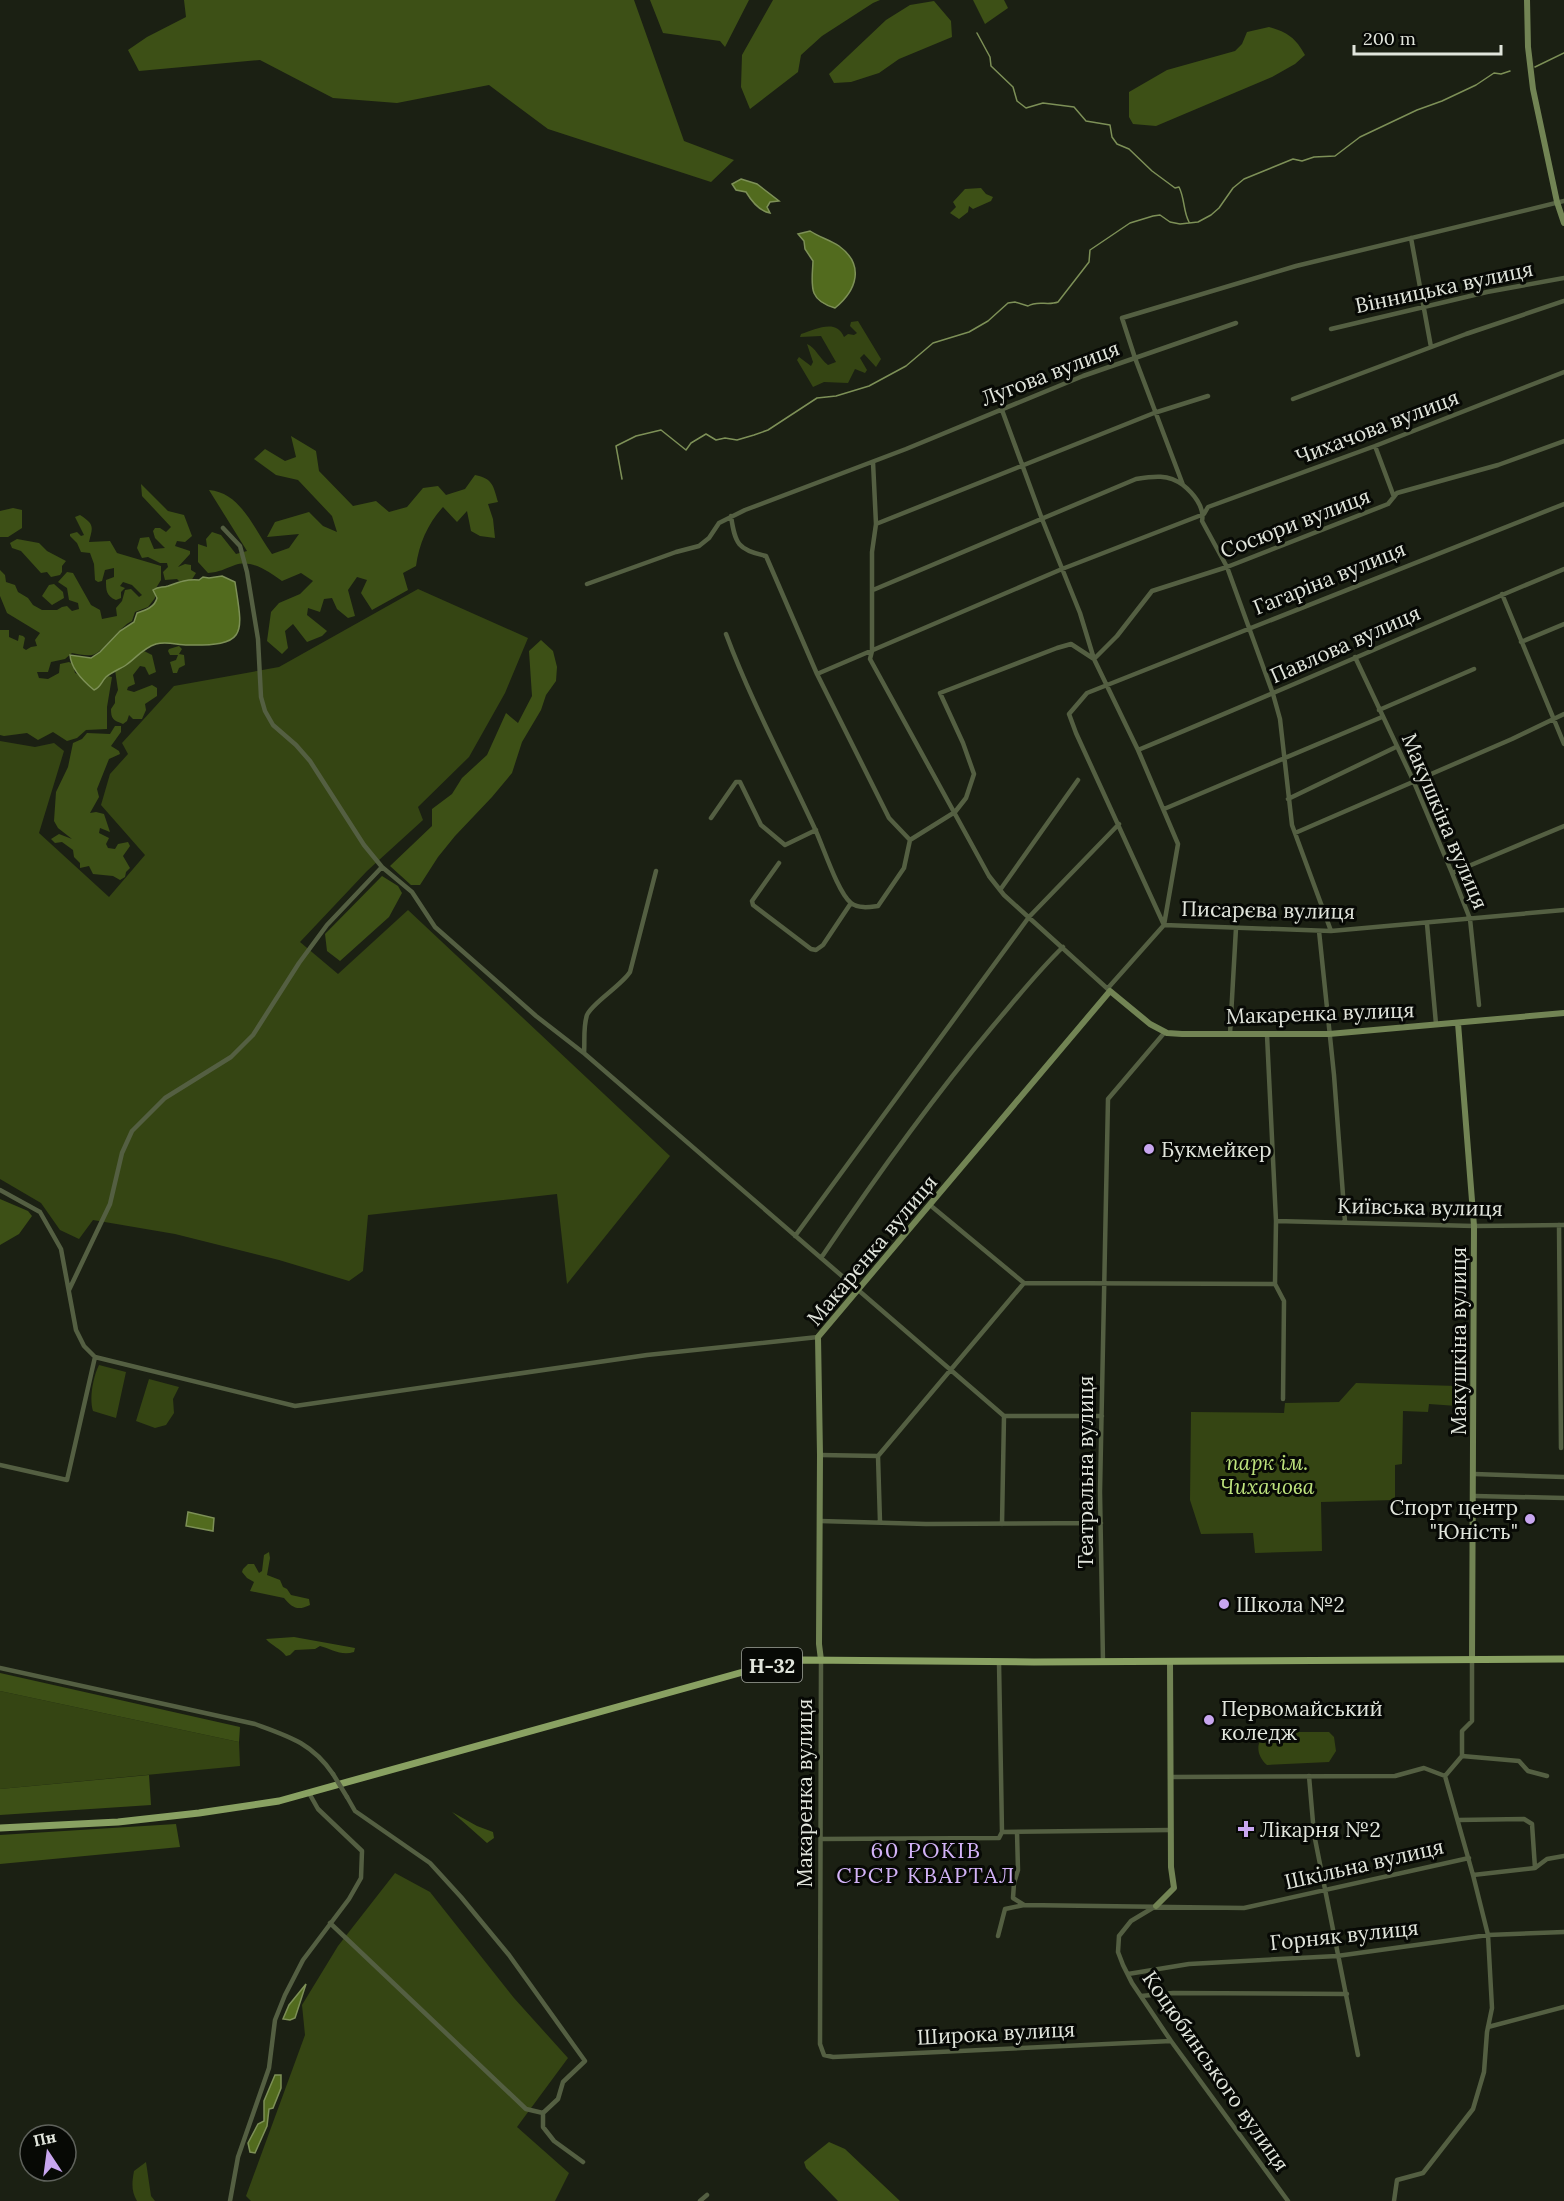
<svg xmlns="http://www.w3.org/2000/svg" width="1564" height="2201" viewBox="0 0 1564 2201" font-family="Lora,serif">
<rect width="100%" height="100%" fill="#1b2013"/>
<path fill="#354513" d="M858,321L881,359L876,367L864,354L860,358L867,370L865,373L855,369L848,383L824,382L813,387L797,360L799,357L811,366L813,362L807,344C816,348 819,358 828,365L836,362L821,336L800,337L801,334C815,330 836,318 844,337L848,334L854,335L857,333L850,326L851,322Z
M418,589L528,638L505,693L469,757L418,807L423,820L367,871L300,942L338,974L408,910L670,1156L567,1284L557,1194L368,1215L363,1271L349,1281L279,1260L175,1234L93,1220L79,1239L60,1230L41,1203L0,1179V741L35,747L54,743L64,751L39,833L109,897L145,855L101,805L110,774L128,754L122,743L174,686L279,667Z
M99,1365L126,1372L116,1418L93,1411C89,1399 93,1377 99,1365Z
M149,1379L179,1387L173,1399L174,1413L166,1425L155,1428L136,1421Z
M1356,1383L1457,1386V1406L1429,1404L1428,1412L1403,1411L1402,1464L1395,1465V1500L1321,1502L1322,1551L1255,1553L1253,1533L1201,1534L1190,1500L1191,1412L1284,1413L1285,1403L1339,1402Z
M0,1691L239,1742L240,1766L0,1789Z
M1267,1732H1329L1334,1737L1336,1751L1329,1762L1267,1765C1256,1755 1255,1742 1267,1732Z
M395,1873L430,1892L514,1998L568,2058L517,2127L569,2173L555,2201H251L246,2196L305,2035L302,2005L338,1946Z
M146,2162L151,2196L155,2201H137C131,2191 132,2182 134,2171Z"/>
<path fill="#3d5016" d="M184,0H634L684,141L734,160L711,182L548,129L489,85L397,103L333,98L260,60L139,71L128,50L147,37L186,17Z
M650,0H749L725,47L720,41L663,33Z
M773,0H880L873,3L822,36L801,55L798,72L750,109L741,87L742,55Z
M973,0H1004L1008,8L985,24Z
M934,1L951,21L952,37L899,59L879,73L851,82L834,83L829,74L886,20L910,5Z
M1269,27C1287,32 1296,38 1305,55L1295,64L1272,77L1156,126L1133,124L1129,117V92L1167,70L1235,51L1242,44L1247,32Z
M981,188L986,194L993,197L991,201L973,209L969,206L968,212L959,219L950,213L956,207L953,202L965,189Z
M291,436L316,451L319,471L353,506L376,501L389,512L407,507L423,488L438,486L446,495L465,489L475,475C493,479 493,485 498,502L488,504L493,519L495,538L480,536L471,531L467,511L457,522L443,507C428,523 419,544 416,566L403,573L408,590L372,610L361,593L367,580L357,577L348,590L355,616L348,618L337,609L332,598L324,599L320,612L308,608L307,615L327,631L322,636L307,642L293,624L285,631L288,648L282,654L267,641L271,612L279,603L300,594L313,581L301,573L282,581C269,572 252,559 235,565C224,569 220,572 208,573L198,562V544L207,547L206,539L212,532L221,535L236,554L247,551L209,490C242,493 254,530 272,554L289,548L299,534L267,537L275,522L309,512L323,526L337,532L332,516L298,480L276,475L254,459L265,449L285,461L296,457Z
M141,484L168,511L184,515L192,536L185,542L177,541L175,546L190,551V554L178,567L185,564L191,565V570L196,573L191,581L181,583L177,579L165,580L163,572L168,567L167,563H160L148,557L142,558L137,548L140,538L149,537L154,549L165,548L155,538L153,531L155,528H160L166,532L171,527L142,496Z
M13,508L22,510V528L8,537H0V511Z
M80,515C96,525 92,528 89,542L110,541L117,553L161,566V580L156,588L155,598L148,607L135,612L132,621C120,626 102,654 92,655C86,656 78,654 72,653L65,659L51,662L48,672H37L39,678L48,679L59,673L60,664L69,662L73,664L75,673C87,678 100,674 112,677L107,707V729L86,730L77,738L67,741L53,732L38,740L27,733L4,736L0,735V630H9V637L18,641L19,635L23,636L25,638L23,648L26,650L31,647L37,646L35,640L40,633L7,613L0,596V570L5,575L6,582L15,585L18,592L28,598L33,605L42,610H57L62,607L67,606L72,611L79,609L78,603L69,600L67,588L58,582L67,572L73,573L91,605L100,610L102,619L117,616L116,608L122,601L125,590L131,589L139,597L142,595L132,585L123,582L120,586L125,588L121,592V598L116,600C106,596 106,590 106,580L114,577V568L105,570L102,581L98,582L95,580L94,564L90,553L81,552L77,543L70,536V534L77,532L81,536L84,535L75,517Z
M17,539L39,543L47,551L66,561L62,566V572L60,575L51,577L47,572L41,573L21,551L12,548L10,543Z
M54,584L63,592L64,598L52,605L42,596L49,585Z
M541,640L553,651L557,667L556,681L546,695L541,710L522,742L512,773L492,797L455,836L438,857L420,885H411L390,866L432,826V809L452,794L462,778L487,755L506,713L518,723L532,696L529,651Z
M179,646L182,649L179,654L184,655L185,665L179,668L177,673H173L170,662L176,660L178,655H170L168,651L169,649Z
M144,651L152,655L156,672L149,675L145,667L140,666L133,675L135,684L128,687L127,690L134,692L152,685L157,688V696L145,704L146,710L142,719H133L129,715L127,721L123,724C113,720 111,719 111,709L115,703V697L118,690L115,670L134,655Z
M115,726H121V732L111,746L119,751L120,754L109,759L97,789L99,797L90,813L96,812L104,814L110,832L100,828L99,833L109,838L106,844L108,848L115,849L118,844L128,842L130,846L123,856L130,868L126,872L125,877L120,880L113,876L93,874L89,866L80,868V863L74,857L73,850L62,842L55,843L51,839L59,834L72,839L58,828L54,821L56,792L68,767L73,743L82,739L87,733L110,734Z
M382,876L398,886L402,893L389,917L340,961L327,951L325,934Z
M0,1199L28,1211L32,1216L19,1234L0,1245Z
M269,1552L270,1558L267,1575L280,1580L283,1587L287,1589L291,1595L309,1599L310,1605C298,1611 292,1608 284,1598L250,1591L254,1582L247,1578L242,1572L243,1569L248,1564H254L259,1573L262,1571L264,1555Z
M294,1637C314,1641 335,1644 355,1648L354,1652C341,1656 331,1649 320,1646L315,1649L295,1650L290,1655L286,1656C280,1648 272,1646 266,1639Z
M0,1673L240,1727L239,1742L0,1691Z
M149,1775L151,1805L0,1815V1789Z
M452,1812L477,1826L493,1832L494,1838L487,1843Z
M176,1824L180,1847L0,1864V1835Z
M829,2142L845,2149L900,2201H838L806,2168L804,2162Z"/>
<path fill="#526b1e" stroke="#7d9057" stroke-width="1.5" d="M741,179L757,184L779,201L770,202L767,207L770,213C759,211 752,202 746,192L736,190L732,184Z
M810,231C819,237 830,240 839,246C865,265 857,290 835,308C807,300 812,285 813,261L805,249L804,241L798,234Z
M222,576L235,582C243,634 248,646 188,645C177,645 167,641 156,644C143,648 136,658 126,665C120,669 112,672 106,677C101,682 101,687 94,690C83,681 71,669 70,655L91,658L100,652L120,631L134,622L137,613C146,610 155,607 157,598L153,590C159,586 162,588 168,586C179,582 186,579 199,580L203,577L209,578Z
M188,1512L214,1518L213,1531L186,1526Z
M306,1984L295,2018L290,2020L283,2019L289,2005Z
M275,2075H281V2088L273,2108L269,2109L267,2126L255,2153L250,2152L248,2143L258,2124L264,2121V2101Z"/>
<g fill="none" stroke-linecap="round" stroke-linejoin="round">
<path stroke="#7d9057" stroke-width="1.5" d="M977,33L990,57L991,66L1013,87L1017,101L1026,108L1043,103L1074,107L1086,121L1110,125L1112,137L1117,144L1129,149L1152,171L1175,188L1179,187C1185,199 1183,211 1189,222
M1535,67L1564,53
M622,479L616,446L636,436L661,430L686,450L691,443L706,434L716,440L725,438L737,440L754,435L768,430L817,398L836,396L869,386L906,366L933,343L969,332L988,321L1008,303L1015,302L1028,306C1037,300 1048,306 1058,302L1089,262L1090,250L1130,223L1153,216L1160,215L1170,222L1180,224L1198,222L1211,215L1219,208L1233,188L1244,179L1293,159L1302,161L1314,157L1335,156L1360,137L1417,110L1442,101L1476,85L1494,73L1501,74L1510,71"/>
<path stroke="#545f42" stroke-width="4.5" d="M1411,238L1431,347
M1236,323L1135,358L1183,485C1193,493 1205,507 1202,521L1227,567L1273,694L1280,719L1292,825L1331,931
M1331,329L1487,292L1564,278
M1293,399L1466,334L1564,301
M1002,410L1042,519L1080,613L1094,659L1138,750L1178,844L1164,925
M1375,446L1394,497
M873,462L876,524L872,552V651L870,659L989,876L1004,895L1110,991
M731,516C735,544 738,550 766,556L817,674L889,818L910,840
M876,524L1154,413L1208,396
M223,528L240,546L247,572L258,639L261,697L265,711L273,725L296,745L310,761L364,845L382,867L412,892L435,927L536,1016L585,1054L1004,1416L1002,1524
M587,584L676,552L699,546L709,538L719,523L745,510L906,449L1083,376L1135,358L1122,318L1296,266L1564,201
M873,590L1136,479C1154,476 1168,474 1183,485
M1502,594L1564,744
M726,634C751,701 785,764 815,829C823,846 838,893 851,903C859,909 870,907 878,906L904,868L910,840L955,812L966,798L974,774L963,743L940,693L1057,648L1071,644L1094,659L1117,636L1152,591L1227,567L1388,504L1397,493L1498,465L1564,441
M1521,642L1564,624
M1355,657L1413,780L1452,873L1470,919L1479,1005
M817,674L1062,569L1204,514L1208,507L1375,446L1564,372
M1379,710L1474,669
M1138,750C1281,691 1422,628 1564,569
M1288,799L1396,747
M1164,809L1382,717
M711,818L736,782H740L761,825L785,845L816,830
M1295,833L1512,739L1564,714
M779,863L752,901L753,905L811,949L816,950L823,945L851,903
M1452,873L1564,826
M1000,890L1078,780
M1427,924L1436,1024
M1164,925L1076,733L1069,714L1087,693L1564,504
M1319,931L1334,1075L1345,1222
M1108,988L1164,925L1331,931L1564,910
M1230,1034L1236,928
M1267,1035L1276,1221L1275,1284L1284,1301L1283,1399
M584,1053C585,1041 583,1027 587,1015C592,1003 621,986 630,972L656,871
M0,1190L40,1212L61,1249L76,1330L84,1346L95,1357L295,1406L647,1355L818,1337
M930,1205L1024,1283L1275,1284
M1276,1221L1474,1226L1564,1225
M1559,1225L1561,1448
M795,1236L1029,917L1119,824
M821,1258C875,1178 931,1100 993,1026C1016,999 1038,971 1063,947
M69,1290L110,1204L122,1153L132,1131L165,1098L231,1057L253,1035L299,963L327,925L382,867
M1004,1416H1102
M820,1455L878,1456
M0,1465L67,1480L95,1357
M1474,1474L1564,1477
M1475,1496L1564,1498
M820,1521L926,1524L1101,1523
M880,1522L878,1456L1024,1283
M821,1660L820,2044L824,2055L833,2057L1171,2041
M1472,1660V1721L1462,1731V1756L1445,1776L1473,1875L1535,1868L1547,1859L1564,1856
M1103,1662L1100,1492L1108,1099L1165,1032
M0,1668L255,1724C288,1736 312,1743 333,1774
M1462,1756L1519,1761L1528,1771L1547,1776
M1309,1776L1314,1834L1358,2055
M1171,1777L1395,1776L1424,1768L1445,1776
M347,1797L355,1811L430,1863L461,1897L509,1955L585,2061L563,2082L558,2099L543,2113V2127L554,2141L583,2162
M1458,1820L1524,1819L1532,1824L1535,1868
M1002,1832L1171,1830
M1017,1832L1018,1870L1014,1883L1013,1898L1024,1905
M821,1839L999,1838L1002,1832L999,1662
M1156,1906L1131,1921L1119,1936L1118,1952L1123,1965L1132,1983L1171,2041L1288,2201
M330,1923L526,2109L543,2113
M998,1936L1005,1909L1024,1905L1244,1908L1469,1858
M1128,1974L1189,1964L1337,1956L1488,1935L1564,1932
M1141,1996L1173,1993L1347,1994
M1488,2027L1564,2007
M230,2201L238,2157L269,2068L275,2020L285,1995L303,1960L349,1899L361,1878L362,1851L318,1809L309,1793
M700,2201L707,2195
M1394,2201L1397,2180L1423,2173L1473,2109L1484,2072L1487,2032L1492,2008L1488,1935L1473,1875"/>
<path stroke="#728454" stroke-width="6" d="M1527,0L1528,47L1533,89L1557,202L1564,223
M1458,1023L1474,1226L1472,1660
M821,1660L819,1644L820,1455L818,1337L1110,991L1150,1024L1167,1033L1182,1034H1329L1564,1013
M1156,1906L1174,1888L1171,1867L1170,1661"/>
<path stroke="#89a162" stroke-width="7" d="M0,1828L118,1822L199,1813L279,1801L761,1667L802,1660L1034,1662L1564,1659"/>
<path stroke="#545f42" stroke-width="4.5" d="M333,1774L347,1797"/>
</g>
<g fill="#c8a6ef" stroke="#070905" stroke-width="2">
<circle cx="1149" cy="1149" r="6"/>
<circle cx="1530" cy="1519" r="6"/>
<circle cx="1224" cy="1604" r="6"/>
<circle cx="1209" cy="1720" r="6"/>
<path d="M1243 1820h6v6h6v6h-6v6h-6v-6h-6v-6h6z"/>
</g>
<g text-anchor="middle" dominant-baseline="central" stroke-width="6" stroke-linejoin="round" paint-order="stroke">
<rect fill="#070905" stroke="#a0a39c" stroke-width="1.5" x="742" y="1648" width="60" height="34" rx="4.5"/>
<g font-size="20" font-weight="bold" fill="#e1e5dc">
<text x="772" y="1665">Н-32</text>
</g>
<g font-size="21" fill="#e1e5dc" stroke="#070905">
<text transform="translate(1444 287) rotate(-12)">Вінницька вулиця</text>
<text transform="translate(1050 373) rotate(-21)">Лугова вулиця</text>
<text transform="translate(1377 427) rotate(-21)">Чихачова вулиця</text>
<text transform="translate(1295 523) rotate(-21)">Сосюри вулиця</text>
<text transform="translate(1329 578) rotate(-22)">Гагаріна вулиця</text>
<text transform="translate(1345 644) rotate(-24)">Павлова вулиця</text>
<text transform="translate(1445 821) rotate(67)">Макушкіна вулиця</text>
<text transform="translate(1268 910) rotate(1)">Писарєва вулиця</text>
<text transform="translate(1320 1013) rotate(-2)">Макаренка вулиця</text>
<text transform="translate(1420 1207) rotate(1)">Київська вулиця</text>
<text transform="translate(872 1250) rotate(-50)">Макаренка вулиця</text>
<text transform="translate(1458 1341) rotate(-90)">Макушкіна вулиця</text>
<text transform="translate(1085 1472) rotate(-90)">Театральна вулиця</text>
<text transform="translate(804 1793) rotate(-90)">Макаренка вулиця</text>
<text transform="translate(1364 1864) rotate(-13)">Шкільна вулиця</text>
<text transform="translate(1344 1935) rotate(-6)">Горняк вулиця</text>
<text transform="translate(996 2033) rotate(-3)">Широка вулиця</text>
<text transform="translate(1216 2071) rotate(55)">Коцюбинського вулиця</text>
</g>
<g font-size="21" fill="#e1e5dc" stroke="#070905" text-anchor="start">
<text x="1161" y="1149">Букмейкер</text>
<text x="1518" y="1507" text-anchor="end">Спорт центр<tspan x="1518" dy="24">"Юність"</tspan></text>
<text x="1236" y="1604">Школа №2</text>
<text x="1221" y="1708">Первомайський<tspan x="1221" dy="24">коледж</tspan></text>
<text x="1260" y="1829">Лікарня №2</text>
</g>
<g font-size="21" font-style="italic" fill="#bee37d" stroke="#070905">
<text x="1267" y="1462">парк ім.<tspan x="1267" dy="24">Чихачова</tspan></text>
</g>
<g font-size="22" letter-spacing="1.5" fill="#d3b3f8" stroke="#070905">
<text x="926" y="1850">60 РОКІВ<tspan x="926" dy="25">СРСР КВАРТАЛ</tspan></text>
</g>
</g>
<g transform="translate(48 2153) rotate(347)"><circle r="28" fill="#070905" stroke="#5e615b" stroke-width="1.5"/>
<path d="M0-4.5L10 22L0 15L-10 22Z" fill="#c8a6ef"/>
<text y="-9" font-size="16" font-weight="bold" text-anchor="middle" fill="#e1e5dc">Пн</text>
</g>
<path d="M1354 45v9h147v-9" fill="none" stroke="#e1e5dc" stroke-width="3"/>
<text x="1363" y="45" font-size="18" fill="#e1e5dc" stroke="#070905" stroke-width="4.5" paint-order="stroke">200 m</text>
</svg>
